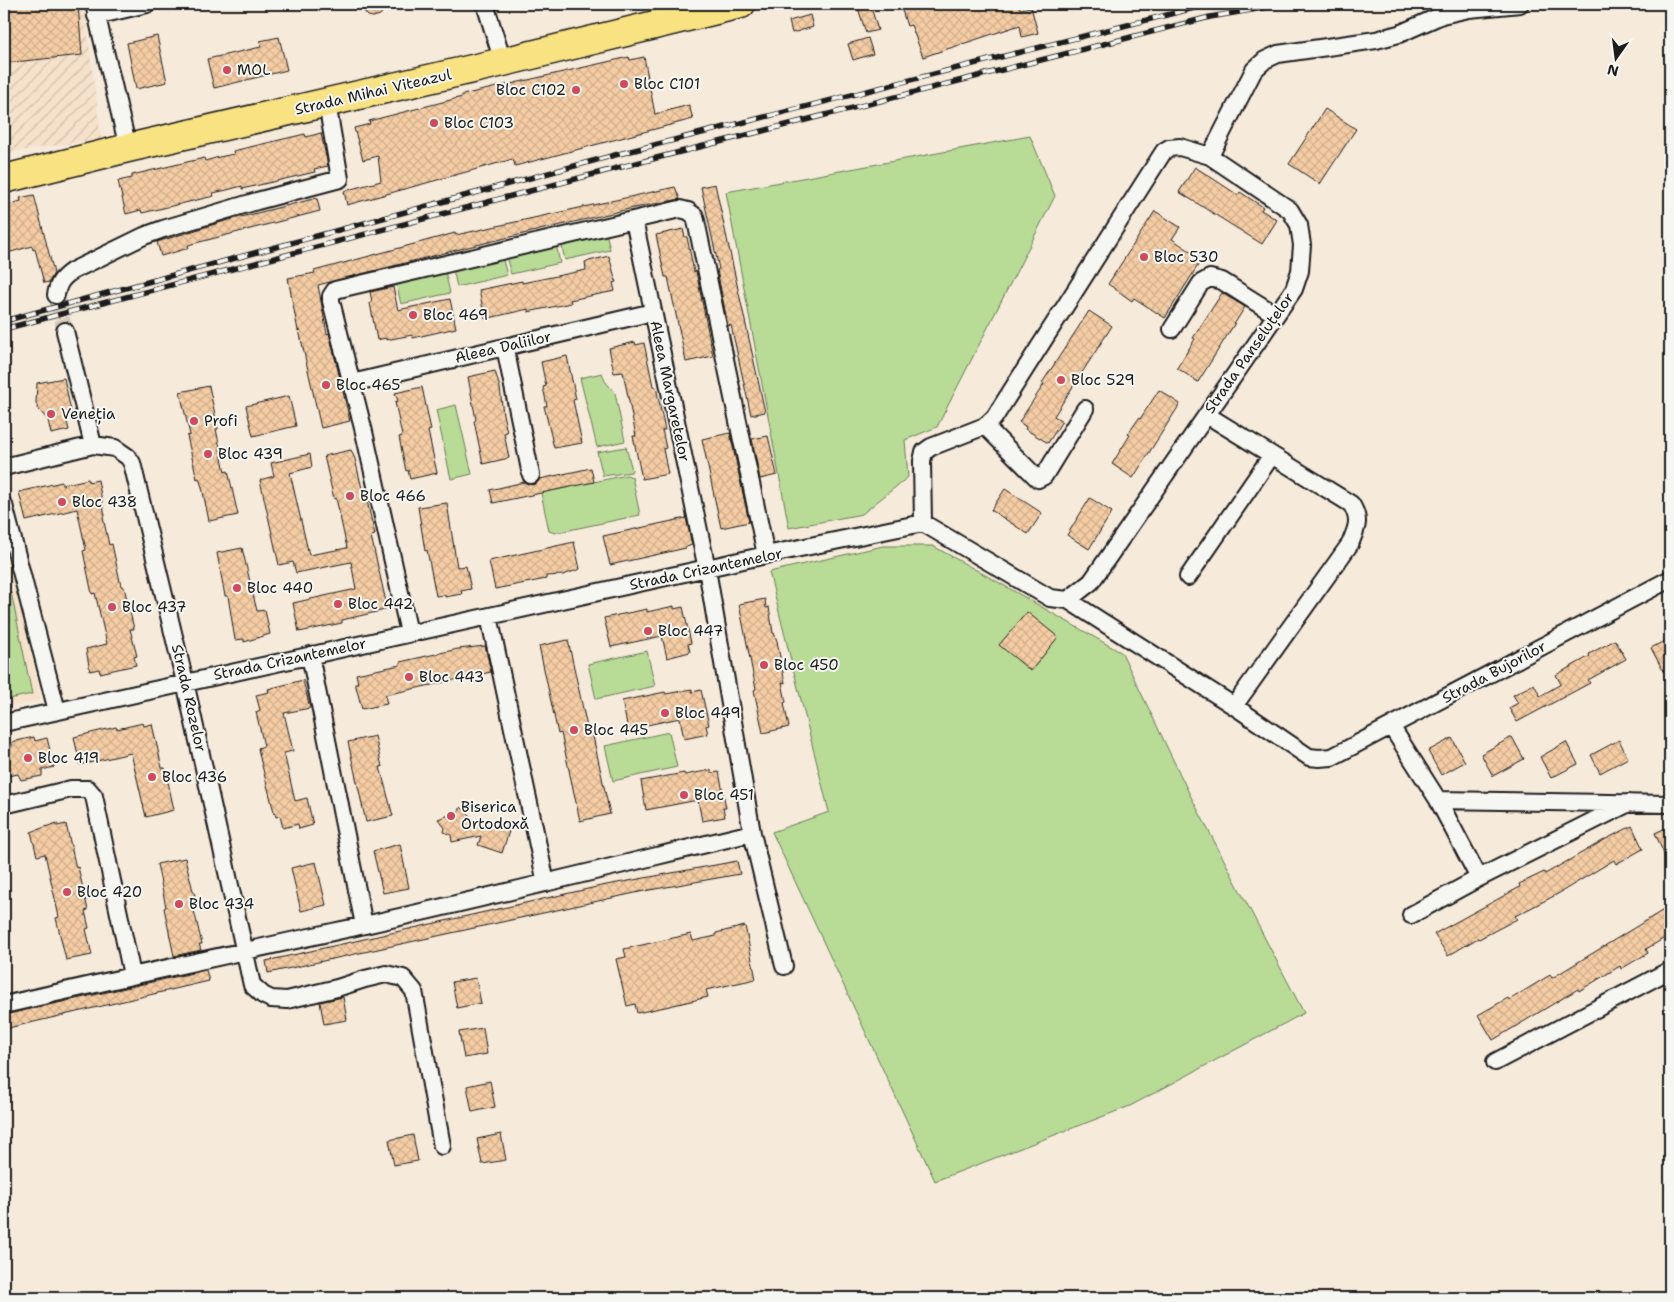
<svg xmlns="http://www.w3.org/2000/svg" width="1674" height="1302" viewBox="0 0 1674 1302" font-family="'Shantell Sans',sans-serif">
<defs>
<pattern id="industrial-furrows" width="10" height="10" patternUnits="userSpaceOnUse" patternTransform="scale(1.25)"><rect width="10" height="10" fill="#f6e1ca"/><path d="M-1 1l2-2M0 10L10 0M9 11l2-2" fill="none" stroke="#d2c0ad"/></pattern>
<pattern id="building-cross-hatch" width="8" height="8" patternUnits="userSpaceOnUse" patternTransform="scale(1.25)"><rect width="8" height="8" fill="#f5cda4"/><path d="M0 0l8 8M0 8l8-8" fill="none" stroke="#d1af8d"/></pattern>
</defs>
<rect width="100%" height="100%" fill="#f6eadb"/>
<filter id="ink" filterUnits="userSpaceOnUse"><feTurbulence type="fractalNoise" baseFrequency=".02" numOctaves="2"/><feDisplacementMap in="SourceGraphic" scale="10" xChannelSelector="R" yChannelSelector="G"/><feConvolveMatrix kernelMatrix="1 2 1 2 8 2 1 2 1" color-interpolation-filters="sRGB"/></filter>
<g filter="url(#ink)">
<path fill="#f6e1ca" d="M4,536L41,700L4,708Z"/>
<path fill="url(#industrial-furrows)" d="M4,4H84L101,139L4,153Z"/>
<path fill="#b8db96" stroke="#6a7c59" d="M1030,136L1055,196L937,427L905,440L908,477L862,514L789,528L726,192Z
M606,232L610,250L565,260L561,243Z
M556,244L560,263L511,274L506,256Z
M502,257L507,275L457,287L453,269Z
M445,271L450,293L401,304L396,282Z
M602,373L605,381L615,393L625,441L597,447L580,378Z
M456,405L472,474L451,479L436,410Z
M626,447L632,470L631,472L603,476L597,452Z
M627,475L632,477L640,515L555,533L549,531L541,493Z
M883,546H933L1005,586L1122,653L1189,793L1304,1013L1130,1106L935,1181L772,832L829,812L769,572Z
M11,592L32,694L4,700V594Z
M647,651L655,686L596,699L588,664Z
M669,732L677,767L613,781L605,746Z"/>
<path fill="url(#building-cross-hatch)" stroke="#1c1c1c" d="M4,4H78L82,55L4,63Z
M358,4H389L380,15L373,17L368,16Z
M870,4L878,30L866,33L858,8Z
M900,4H1019L1020,9L1031,7L1038,33L1022,37L1020,25L923,57L911,25L907,26Z
M810,15L813,27L792,33L789,21Z
M157,36L167,82L136,89L127,43Z
M279,37L287,70L214,88L207,59L261,47L260,41Z
M868,38L873,54L853,60L848,44Z
M629,57L630,60L644,57L655,114L689,105L693,119L515,166L513,159L347,205L344,191L381,181L378,156L363,160L354,128L370,124L369,121L462,97V95Z
M1325,109L1356,129L1320,184L1289,164Z
M321,133L328,166L314,169L315,172L242,189V186L227,190L213,193L214,196L142,213L141,210L126,214L118,181L132,178V175L204,158L205,161L219,157L234,154L233,151L305,134L306,137Z
M1195,167L1238,195L1240,192L1263,207L1261,210L1277,220L1262,244L1179,192Z
M715,184L765,412L751,415L731,325L728,326L717,270L719,269L701,187Z
M675,187L680,199L629,209L472,246L318,285L327,334L329,333L350,421L321,428L299,330L298,331L288,278L315,273L314,271L455,233L456,235Z
M34,195L54,273L49,282L44,283L35,249L33,250L32,246L4,254V206L21,201L20,198Z
M317,198L320,211L188,245L189,248L161,256L157,242L225,221Z
M1155,211L1180,227L1172,239L1202,259L1165,318L1134,298L1132,301L1108,284Z
M683,229L685,237H687L694,272L696,271L713,356L686,362L668,277H665L656,235Z
M609,256L616,282L613,283L615,291L570,300L571,303L528,312V309L485,319L479,290L522,281V283L586,270L585,262Z
M393,287L398,310L450,299L456,328L413,338L412,335L386,340V338L377,340L370,303L372,302L370,292Z
M1222,293L1245,307L1198,382L1177,368L1195,339L1193,338Z
M1089,311L1112,326L1054,416L1062,421L1048,443L1025,429L1026,427L1019,422L1044,384L1042,383Z
M635,342L636,345L644,343L653,386L656,387L665,430H662L666,448L663,449L668,474L642,479L633,436H636L623,372L614,373L609,348Z
M567,356L576,399L573,400L582,443L554,448L544,406H547L543,387L546,386L541,362Z
M495,371L500,388L503,414L507,432L504,433L509,458L483,464L474,421L476,420L468,377Z
M64,378L72,416L66,418L69,430L51,434L48,420L39,410L36,403L37,383Z
M209,386L218,429H216L225,472L228,471L238,515L209,521L202,487L199,478L197,479L187,436L190,435L180,392Z
M422,387L431,430L428,431L437,473L410,479L408,470L406,471L399,437L402,436L395,402L398,401L395,393Z
M1159,390L1180,404L1133,478L1112,464L1130,435L1128,434L1139,418L1140,419Z
M289,396L296,426L253,436L246,406Z
M730,433L749,522L721,528L702,439Z
M768,436L777,475L760,479L752,439Z
M351,450L355,459L363,493L365,492L375,535L371,536L386,602H383L385,610L342,620V623L299,632L293,603L356,589L351,562L296,573L293,562L279,565L260,480L274,476L271,463L310,454L312,467L290,473L309,555L347,548L336,498L334,499L324,456Z
M591,468L594,482L493,503L490,490L524,482L532,485L537,483L540,479Z
M88,479L89,482L98,480L105,516L103,517L109,545L112,544L121,586L124,587L134,629H130L137,656L134,657L136,665L100,673L99,669L90,671L86,649L107,644L95,593L92,594L83,551L86,550L77,509L26,521L19,492L62,482V485Z
M1005,489L1042,513L1028,534L991,510Z
M1090,498L1112,512L1089,549L1067,535Z
M447,503L457,567L466,566L471,589L461,591L462,594L445,597V595L436,596L427,550L425,551L418,507Z
M686,518L692,545L686,547V548L610,565L603,536Z
M574,542L580,569L563,575L546,576V579L495,589L489,561Z
M242,548L257,611L265,610L270,634L244,642V639L235,640L228,596H225L217,553Z
M765,599L766,608L769,607L773,633H774L777,641L785,683L782,682L786,702L784,703L789,727L763,733L754,690L756,689L739,604Z
M674,606V609L683,607L691,643L688,644L690,652L667,658L662,636L611,647L604,618L647,609V612Z
M1027,612L1058,637L1031,671L999,645Z
M1670,638V684L1651,648Z
M568,640L587,727H591L610,814L580,821L561,733L558,734L539,646Z
M1615,640L1626,659L1588,680L1590,683L1517,722L1509,708L1518,703L1513,695L1534,684L1540,696L1561,684L1556,675L1590,656L1589,654Z
M485,646L491,672L385,695L387,704L362,709L355,683H358L356,674L400,665V662L458,649Z
M303,680L310,708L284,713L293,751L284,753L295,801L307,798L313,825L299,829L298,824L283,828L280,816L276,817L273,808L260,758L258,748L264,746L256,712L260,710L256,695L269,692L268,689Z
M692,689V692L701,690L709,725L706,726L708,734L684,739L680,718L628,729L622,701L665,692L666,694Z
M143,723L144,726L152,724L162,768H165L174,810L146,817L131,753L80,765L74,737L116,727L117,729Z
M375,736L382,767H380L393,816L366,822L348,742Z
M34,737L35,741L47,738L54,767L42,770V776L21,780L18,774L4,777V748L12,746V742Z
M1512,737L1524,759L1493,776L1481,754Z
M1452,738L1465,762L1441,775L1428,751Z
M1619,740L1628,758L1600,773L1591,755Z
M1566,742L1578,764L1551,778L1540,757Z
M711,770V773L719,772L726,808H723L725,817L702,821L698,800L646,810L641,781L684,773L685,775Z
M461,807L483,829L486,820L510,828L502,853L478,845L481,836L452,842L451,835L444,832L445,828L438,819L449,815L451,812L457,814Z
M57,823V826L66,824L76,868L78,867L88,910L85,911L89,928L86,929L92,955L66,960L56,918L59,917L45,854L37,856L31,832Z
M1632,826L1643,849L1616,864L1614,860L1556,895L1515,916L1517,919L1479,939L1478,938L1448,956L1434,934L1520,887L1519,884L1544,872L1545,874L1606,839Z
M1670,826V868L1655,833Z
M400,844L409,888L383,893L373,851Z
M185,858L193,891L194,892L196,900L192,902L202,944H199L201,950L174,956L164,908L166,907L157,864Z
M737,861L740,874L644,891L268,973L266,961L601,886Z
M316,862L326,905L301,911L291,868Z
M1670,906V935L1646,949L1648,953L1621,969L1620,966L1579,991L1578,989L1493,1040L1478,1015L1508,998L1509,1000L1550,975L1552,978Z
M745,926L756,979L706,990L708,997L665,1007L637,1013L635,1004L627,1006L616,959L626,957L624,949L691,934L693,941L716,936V933Z
M206,970L209,981L4,1029V1015Z
M476,978L481,1003L457,1008L452,982Z
M343,997L347,1020L324,1024L320,1002Z
M483,1028L487,1054L464,1058L459,1032Z
M490,1081L495,1107L472,1112L467,1086Z
M501,1134L506,1160L482,1164L477,1139Z
M413,1135L418,1161L394,1165L389,1140Z"/>
<g fill="none" stroke-linecap="round" stroke-linejoin="round">
<path stroke="#d5cbbe" stroke-width="16" stroke-dasharray="16 8" stroke-linecap="butt" d="M56,295L65,331"/>
<defs>
<path id="minor" d="M94,4L128,148
M485,4L503,62
M96,16L147,4
M1180,147L1210,156L1290,210L1299,225L1302,245L1300,271L1294,289L1091,582L1068,600L1050,598L923,523L922,461L924,452L931,447L985,426L994,418L1164,151L1169,148Z
M1210,156L1254,70L1265,60L1278,54L1376,40L1399,34L1442,15L1469,9L1520,4
M634,220L707,569L752,833L784,966
M56,295C58,283 62,278 72,271L144,236L163,229L257,201L340,179L327,103
M1172,329L1201,283L1210,278L1222,281L1276,315
M65,331L93,445
M505,347L531,475
M352,383L653,312
M1207,415L1351,504C1361,520 1357,527 1350,544L1234,706
M985,426L1038,479L1044,476L1085,409
M4,467L93,445L115,448L128,457L132,463L185,682L252,985L263,995L271,999L287,1000L337,988L365,979L386,974L403,978L414,991L442,1146
M4,505L57,711
M1188,577L1272,455
M1068,600L1234,706L1309,757L1319,758L1332,757L1670,579
M489,616L546,883
M409,633L364,432L331,301V296L335,290L680,209L688,211L695,216L766,555
M310,655L364,925
M4,723L766,555L923,523
M1391,726L1438,800L1479,878
M1438,800L1670,804
M4,805L71,789H88L94,796L132,975
M1411,915L1479,878L1629,803
M4,1005C124,977 245,951 365,925C494,896 623,864 752,833
M1495,1062L1670,970"/>
<path id="trunk" d="M4,179L128,148L503,62L741,4"/>
</defs>
<use href="#minor" stroke="#1c1c1c" stroke-width="20"/>
<use href="#trunk" stroke="#1c1c1c" stroke-width="31"/>
<use href="#minor" stroke="#f6f6f2" stroke-width="16"/>
<use href="#trunk" stroke="#f8e281" stroke-width="28"/>
<defs>
<path id="rail" d="M4,321L615,155L1210,4
M4,329L625,166L1210,17L1287,4"/>
</defs>
<use href="#rail" stroke="#1c1c1c" stroke-width="5.5"/>
<use href="#rail" stroke="#f6f6f2" stroke-width="4" stroke-dasharray="11" stroke-linecap="butt"/>
</g>
</g>
<g fill="#d1495b" stroke="#f6f6f2" stroke-width="2">
<circle cx="227" cy="70" r="5"/>
<circle cx="624" cy="84" r="5"/>
<circle cx="576" cy="90" r="5"/>
<circle cx="434" cy="123" r="5"/>
<circle cx="1144" cy="257" r="5"/>
<circle cx="413" cy="315" r="5"/>
<circle cx="1061" cy="380" r="5"/>
<circle cx="326" cy="385" r="5"/>
<circle cx="51" cy="414" r="5"/>
<circle cx="194" cy="421" r="5"/>
<circle cx="208" cy="454" r="5"/>
<circle cx="350" cy="496" r="5"/>
<circle cx="62" cy="502" r="5"/>
<circle cx="237" cy="588" r="5"/>
<circle cx="338" cy="604" r="5"/>
<circle cx="112" cy="607" r="5"/>
<circle cx="648" cy="631" r="5"/>
<circle cx="764" cy="665" r="5"/>
<circle cx="409" cy="677" r="5"/>
<circle cx="665" cy="713" r="5"/>
<circle cx="574" cy="730" r="5"/>
<circle cx="28" cy="758" r="5"/>
<circle cx="152" cy="777" r="5"/>
<circle cx="684" cy="795" r="5"/>
<circle cx="451" cy="816" r="5"/>
<circle cx="67" cy="892" r="5"/>
<circle cx="179" cy="904" r="5"/>
</g>
<g text-anchor="middle" dominant-baseline="central" stroke-width="4" stroke-linejoin="round" paint-order="stroke">
<g font-size="15" fill="#1c1c1c" stroke="#f6f6f2" text-anchor="start">
<text x="237" y="70">MOL</text>
<text x="634" y="84">Bloc C101</text>
<text x="566" y="90" text-anchor="end">Bloc C102</text>
<text x="444" y="123">Bloc C103</text>
<text x="1154" y="257">Bloc 530</text>
<text x="423" y="315">Bloc 469</text>
<text x="1071" y="380">Bloc 529</text>
<text x="336" y="385">Bloc 465</text>
<text x="61" y="414">Veneția</text>
<text x="204" y="421">Profi</text>
<text x="218" y="454">Bloc 439</text>
<text x="360" y="496">Bloc 466</text>
<text x="72" y="502">Bloc 438</text>
<text x="247" y="588">Bloc 440</text>
<text x="348" y="604">Bloc 442</text>
<text x="122" y="607">Bloc 437</text>
<text x="658" y="631">Bloc 447</text>
<text x="774" y="665">Bloc 450</text>
<text x="419" y="677">Bloc 443</text>
<text x="675" y="713">Bloc 449</text>
<text x="584" y="730">Bloc 445</text>
<text x="38" y="758">Bloc 419</text>
<text x="162" y="777">Bloc 436</text>
<text x="694" y="795">Bloc 451</text>
<text x="461" y="807">Biserica<tspan x="461" dy="17">Ortodoxă</tspan></text>
<text x="77" y="892">Bloc 420</text>
<text x="189" y="904">Bloc 434</text>
</g>
<g font-size="15" fill="#1c1c1c" stroke="#f6f6f2">
<text transform="translate(373 92) rotate(-13)">Strada Mihai Viteazul</text>
<text transform="translate(503 347) rotate(-13)">Aleea Daliilor</text>
<text transform="translate(1249 353) rotate(-55)">Strada Panseluțelor</text>
<text transform="translate(670 391) rotate(78)">Aleea Margaretelor</text>
<text transform="translate(706 569) rotate(-12)">Strada Crizantemelor</text>
<text transform="translate(290 659) rotate(-12)">Strada Crizantemelor</text>
<text transform="translate(1494 672) rotate(-28)">Strada Bujorilor</text>
<text transform="translate(189 698) rotate(77)">Strada Rozelor</text>
</g>
</g>
<rect width="1674" height="1302" fill="none" stroke="#f6f6f2" stroke-width="20"/>
<rect x="10" y="10" width="1654" height="1282" fill="none" stroke="#1c1c1c" stroke-width="2" filter="url(#ink)"/>
<g transform="translate(1616 58) rotate(194)" stroke="#f6f6f2" stroke-width="4" paint-order="stroke">
<path d="M0-4L9 19L0 12L-9 19Z" fill="#1c1c1c"/>
<text y="-8" font-size="14" font-weight="bold" text-anchor="middle" fill="#1c1c1c">N</text>
</g>
</svg>
